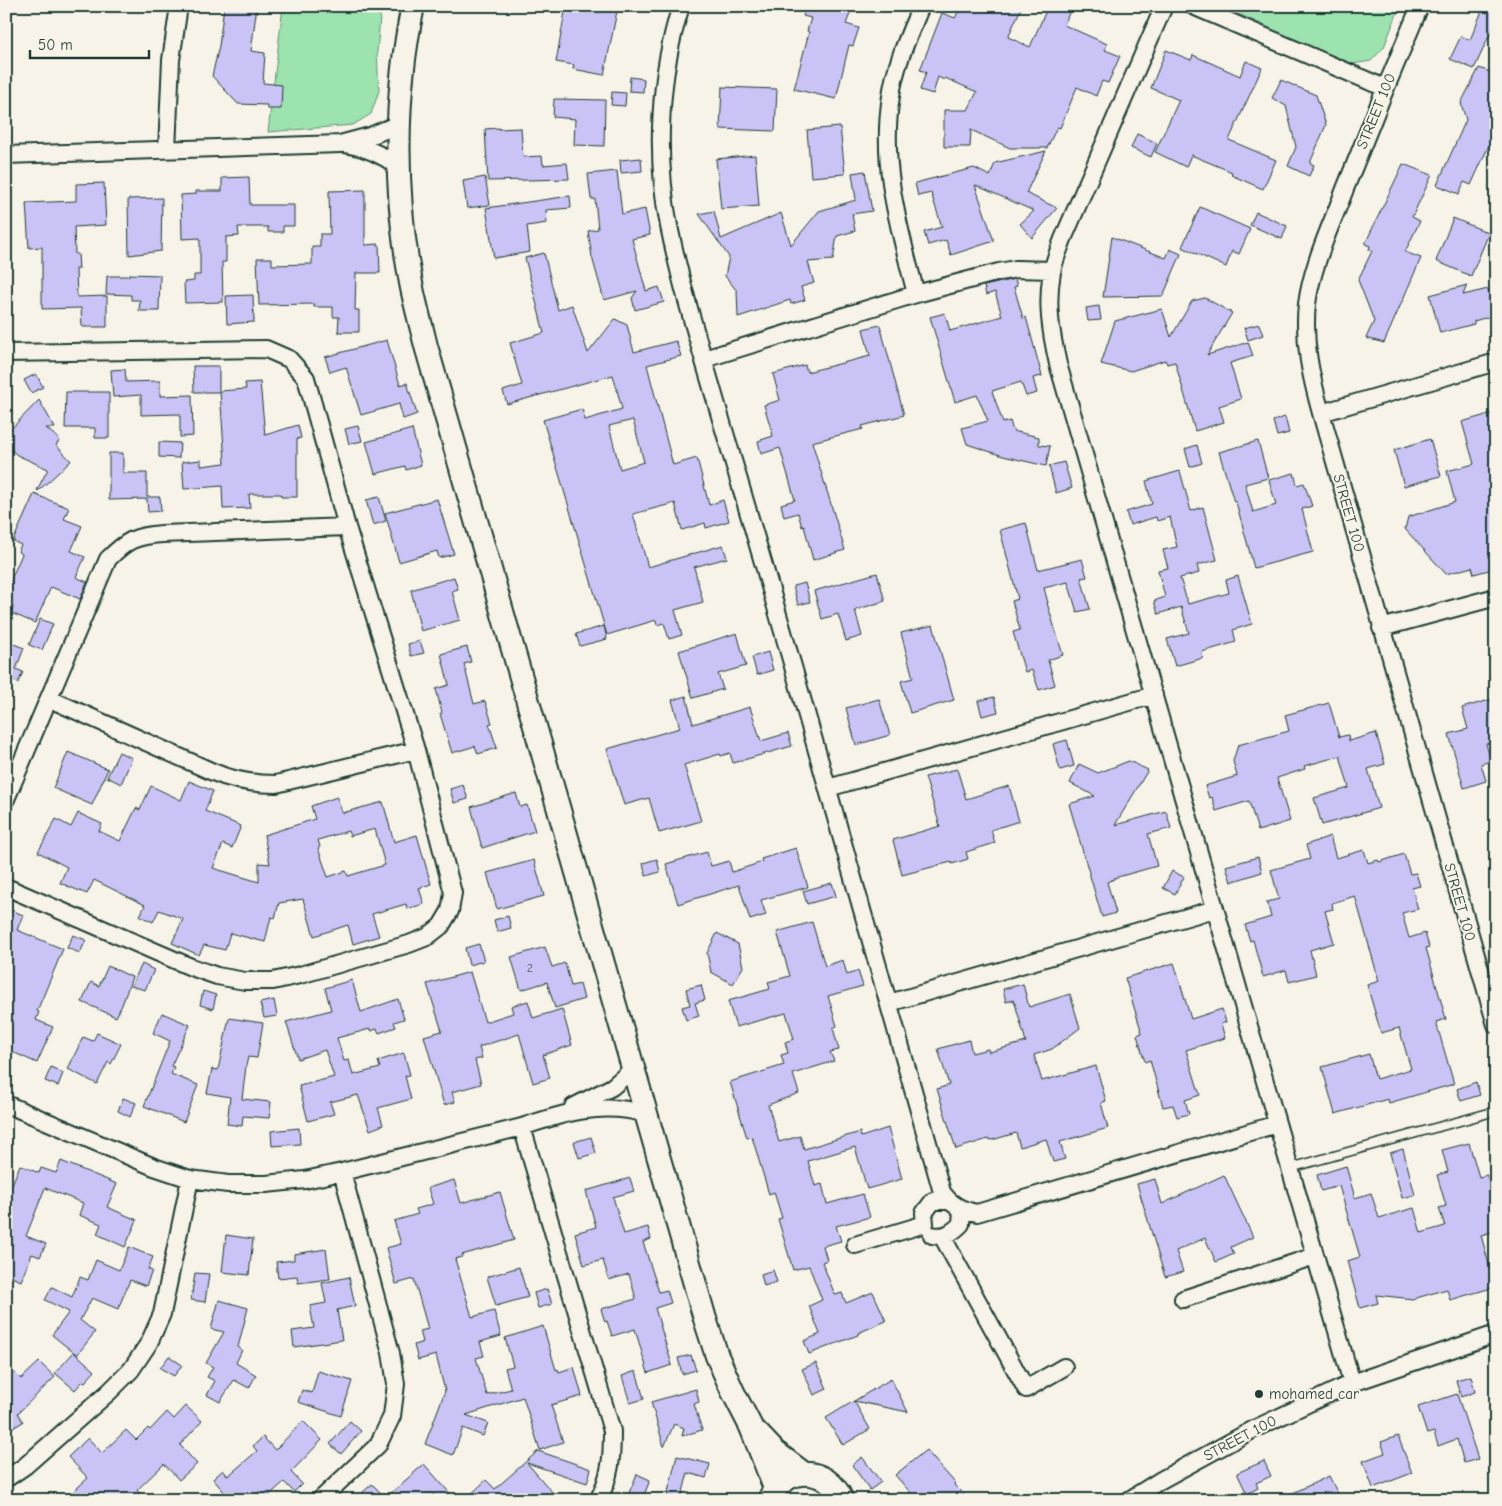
<svg xmlns="http://www.w3.org/2000/svg" width="1502" height="1506" viewBox="0 0 1502 1506" font-family="'Comic Neue',sans-serif">
<rect width="100%" height="100%" fill="#f7f3e8"/>
<filter id="ink" filterUnits="userSpaceOnUse"><feTurbulence type="fractalNoise" baseFrequency=".02" numOctaves="2"/><feDisplacementMap in="SourceGraphic" scale="10" xChannelSelector="R" yChannelSelector="G"/><feConvolveMatrix kernelMatrix="1 2 1 2 8 2 1 2 1" color-interpolation-filters="sRGB"/></filter>
<g filter="url(#ink)">
<path fill="#9de3b0" stroke="#5e9072" d="M283,6H381L377,52L379,91L371,114L353,125L268,132Z
M1220,6H1400L1384,47L1371,61L1352,64Z"/>
<path fill="#cac3f6" stroke="#1f3d34" fill-rule="evenodd" d="M224,6H257L251,51L265,53L263,83L282,85L281,109H267V105L238,104L212,76L219,46Z
M566,6H618L604,75L573,69L574,65L556,62Z
M807,6H853L846,24L859,28L853,46L849,45L836,99L794,89L809,32L807,31L811,18L803,16Z
M961,6H1022L1008,37L1030,47L1048,6H1072L1064,25L1107,44L1105,50L1120,56L1108,83L1102,81L1096,96L1077,87L1060,128L1057,127L1047,148H1010L971,130L970,147H944V110H968L977,92L945,78L944,80L938,77L933,94L920,90L926,72L920,70L942,13L955,18Z
M1484,6H1496V21L1474,69L1450,59L1461,36L1470,40Z
M1166,50L1191,60L1193,55L1240,76L1246,61L1262,68L1229,140L1276,160L1263,189L1231,175L1232,172L1191,155L1186,167L1155,152L1179,100L1151,88Z
M1479,68L1496,74V130L1471,185L1464,182L1459,194L1437,185L1466,120L1461,103Z
M630,77L644,79L643,92L629,91Z
M1281,80L1316,95L1326,125L1310,163L1314,165L1309,176L1288,166L1296,147L1286,106L1272,98Z
M722,87L777,89L775,131L720,129Z
M612,92L626,93L625,106L611,105Z
M554,99L605,100L604,146L574,145L575,119L553,117Z
M840,127L845,174L811,177L807,130Z
M499,128V129L521,128L523,157L542,156L543,165L567,163L569,179L488,181L485,129Z
M1137,134L1157,143L1151,157L1131,148Z
M1046,151L1026,193L1057,208L1032,238L1020,224L1034,211L975,185L994,241L951,255L946,240L928,245L924,232L942,227L931,193L918,196L915,183L974,168L990,176L995,163Z
M755,155L759,206L721,209L716,159Z
M641,158L642,171L621,173L620,160Z
M1403,164L1432,175L1412,217L1420,221L1405,252L1421,258L1384,343L1366,338L1374,321L1358,280L1372,251L1369,250L1370,246L1365,244Z
M617,171L622,214L645,209L650,235L632,239L646,291L659,287L664,302L635,310L632,298L637,291L604,300L592,257L588,231L598,229L595,199H591L588,174Z
M865,171L872,211L852,214L855,231L837,236L833,260L808,262L814,283L801,287L805,300L791,304L790,300L738,317L737,291L725,276L729,257L699,214L714,211L721,239L781,213L791,245L819,211L856,200L852,173Z
M249,177L250,205H294V226H283V232H268V227H238L239,236L226,237V262H222L223,302L185,303L184,282L194,281V275H200V238L182,239L181,195L196,194V191H222V178Z
M485,177L490,205L467,208L463,181Z
M104,183L106,225L74,227L75,254H78L79,269H76L77,297L107,296V327H82L81,308L42,309V247L29,248L26,203L76,201V184Z
M365,190V245L379,244L380,273H356L355,310H359V332H338L339,317H333V307H314V304L259,305L257,258H272V265L312,264V247H320V234H330L329,191Z
M570,196L571,208L546,210L547,223L527,226L530,252L494,258L486,208Z
M162,198L161,251L129,255L128,199Z
M1200,207L1250,229L1239,254L1232,251L1226,267L1182,247Z
M1256,212L1287,226L1282,239L1250,225Z
M1453,218L1489,233L1471,276L1436,261Z
M1112,237L1166,258L1170,249L1181,254L1163,296L1103,297Z
M544,253L558,310L572,305L588,353L615,319L627,325L634,352L676,341L681,356L647,365L673,465L697,458L709,505L723,500L729,521L706,528L705,523L682,530L675,503L633,514L648,567L723,545L727,558L694,567L703,602L675,610L682,635L669,639L664,623L657,625L656,620L607,635L543,420L582,409L585,420L622,409L613,375L507,404L503,391L522,385L510,343L544,333L525,258ZM633,420L644,462L620,469L609,426Z
M129,274L160,275L159,311H139L140,300H131V295L106,294L107,276H129Z
M1015,279L1017,286L1014,287L1023,318L1026,317L1042,376L1033,378L1037,393L1026,396L1021,382L992,391L1003,423L1010,421L1013,431L1039,437V445L1050,446L1046,466L1003,456L967,444L962,428L988,421L977,395L955,402L930,317L945,313L950,331L1002,316L995,292L986,295L984,286Z
M1467,285L1463,295L1488,289L1495,315L1474,321V324L1440,333L1430,295Z
M253,295L254,322L227,324L226,296Z
M1205,298L1232,313L1207,355L1248,342L1253,356L1230,363L1241,399L1219,406L1224,422L1195,431L1175,362L1167,364L1165,360L1131,371L1101,364L1115,321L1162,309L1171,337L1192,301Z
M1099,306L1101,320L1088,321L1086,308Z
M1259,324L1263,335L1248,340L1244,328Z
M880,325L904,415L862,426L863,429L812,442L845,550L813,560L804,526L802,527L798,513L784,517L781,504L795,500L780,448L761,454L758,441L773,436L764,405L780,400L773,374L805,365L807,372L870,356L863,329Z
M387,340L400,385L407,383L417,414L403,419L399,404L361,415L346,367L330,372L325,357Z
M193,366H219V392H194Z
M125,369L126,382L160,381V396L192,395L193,436L180,437V414L141,415V395L113,397L111,370Z
M36,374L43,387L31,393L24,380Z
M260,382L265,435L298,425L301,438L297,439V497H281V494H249L250,508L223,509L222,486L184,489L182,462L201,460V466L225,463L220,391L246,389L245,383Z
M66,392H109V438H95V428H65Z
M39,400L55,428H46L60,440L56,445L71,461L38,491L37,490L48,469L17,455L6,445V434Z
M1496,412V568L1474,574L1472,567L1446,574L1405,529L1408,517L1455,502L1447,471L1474,464L1462,422Z
M1285,417L1289,433L1277,436L1273,421Z
M358,426L362,441L349,444L345,429Z
M412,429L421,465L406,470L405,466L375,474L366,442Z
M1430,439L1441,476L1404,486L1394,450Z
M1258,441L1268,478L1245,484L1253,512L1276,505L1269,480L1294,473L1297,485L1304,483L1312,506L1302,509L1313,552L1254,568L1236,502H1234L1219,452Z
M159,442L180,443L179,458L159,457Z
M1197,445L1202,463L1190,467L1185,449Z
M109,453H123V473H147V497H160L161,511L148,512L147,499L109,500Z
M1064,462L1072,488L1056,493L1049,466Z
M1180,471L1191,511L1203,507L1217,560L1197,565L1199,573L1180,578L1188,604L1229,593L1226,580L1238,576L1252,624L1233,630L1236,642L1202,652L1203,658L1175,666L1167,639L1189,633L1181,607L1158,614L1154,601L1165,597L1158,570L1168,568L1163,550L1177,547L1170,517L1157,521L1156,517L1130,525L1126,512L1152,504L1146,481Z
M34,494L69,508L64,519L82,526L71,551L85,557L76,577L87,582L80,599L51,587L35,623L11,613L13,607L6,604V591L22,554L18,551L21,545L13,541Z
M379,497L386,521L373,525L366,500Z
M437,499L454,554L439,558L437,551L399,562L385,513Z
M1026,523L1038,570L1082,559L1087,577L1081,578L1090,609L1077,612L1068,582L1044,588L1048,603H1047L1063,655L1048,660L1055,685L1039,690L1032,670L1025,672L1013,632L1020,630L1012,601L1018,599L1000,530Z
M877,573L885,601L855,610L862,636L846,641L838,614L822,619L814,591Z
M454,577L458,589L452,591L460,620L421,631L411,590Z
M805,583L810,602L798,605L793,586Z
M40,619L53,624L42,650L29,645Z
M933,625L954,700L910,713L901,681L913,678L901,633Z
M604,626L607,639L580,646L576,634Z
M737,633L746,666L718,674L723,689L693,698L679,651Z
M6,641L24,648L16,669L23,672L18,683L11,680L7,691Z
M420,641L424,653L411,656L408,644Z
M467,647L471,662L464,664L474,704L485,701L492,723L489,724L497,748L478,754L475,746L452,753L440,714L442,713L436,689L449,685L441,654Z
M768,652L773,670L757,675L752,657Z
M686,696L693,724L750,707L761,741L788,733L792,746L733,763L730,753L721,756L720,754L684,765L701,821L659,833L649,798L624,805L607,749L680,728L672,700Z
M994,697L998,712L982,716L978,701Z
M1496,698V741L1486,744L1491,761L1481,764L1486,781L1464,788L1449,734L1468,729L1462,708Z
M879,699L890,735L856,745L846,708Z
M1329,703L1339,737L1348,735L1349,741L1376,733L1385,764L1368,769L1379,808L1322,825L1314,798L1349,788L1340,756L1304,766L1305,769L1277,778L1290,821L1258,831L1249,801L1216,811L1212,797L1209,798L1205,786L1237,776L1233,761L1238,745L1289,731L1285,715Z
M1067,740L1074,766L1060,770L1053,744Z
M68,752L108,769L92,805L53,788Z
M119,752L132,758L121,784L107,777Z
M1129,761L1148,770L1115,825L1166,811L1171,828L1148,834L1157,866L1114,878V879L1107,882L1116,913L1102,917L1069,804L1095,796L1070,783L1079,764L1098,773Z
M957,769L966,799L1009,786L1019,821L991,830L995,843L966,852L968,859L952,864L951,862L902,875L893,840L940,826L925,777Z
M189,781L213,791L205,811L241,826L232,848L223,844L213,868L259,882V863L270,864L264,835L315,819L311,806L337,797L342,813L383,802L394,842L417,835L431,884L419,888L424,904L407,909L406,904L372,914L379,936L353,944L348,925L314,936L303,899L279,903L275,918L271,917L265,942L230,933L225,950L204,945L199,955L172,943L183,919L159,910L153,922L140,916L145,905L94,880L87,894L60,883L67,867L38,852L56,819L71,827L78,813L102,824L99,831L120,841L136,808L140,810L151,786L181,800ZM375,829L385,865L348,876L346,871L328,877L318,848L320,847L318,840L348,831L350,836Z
M463,785L468,799L454,803L450,789Z
M516,793L520,807L527,805L535,831L482,848L471,807Z
M1330,836L1336,858L1364,850L1368,863L1378,860L1379,862L1404,854L1410,874L1416,873L1420,886L1412,888L1418,909L1402,913L1409,938L1425,933L1429,947L1426,948L1446,1019L1436,1022L1454,1084L1389,1103L1388,1099L1335,1114L1322,1067L1369,1054L1376,1079L1411,1069L1399,1028L1381,1033L1367,985L1379,981L1355,896L1332,903L1333,909L1325,911L1334,943L1310,950L1316,975L1289,982L1286,970L1263,977L1253,940L1250,941L1245,925L1271,917L1267,902L1279,899L1271,870L1310,859L1306,845Z
M796,848L808,887L761,900L766,915L750,920L739,885L678,904L666,864L707,852L711,866L729,861L732,872L762,862L761,859Z
M1258,857L1262,872L1231,882L1226,866Z
M657,859L660,872L646,876L643,863Z
M534,860L544,896L497,909L487,873Z
M1172,871L1184,877L1175,894L1163,888Z
M832,883L836,896L807,904L803,891Z
M6,908L23,915L17,930L63,949L37,1011L39,1012L36,1020L53,1027L37,1063L6,1049Z
M508,916L511,928L497,932L494,920Z
M812,922L825,966L843,960L847,975L858,971L863,986L828,996L837,1026L833,1028L839,1050L830,1052L834,1061L793,1074L799,1093L768,1105L779,1142L800,1136L804,1149L860,1132L861,1137L888,1128L902,1179L867,1189L855,1147L808,1161L815,1186L822,1184L827,1204L863,1194L870,1217L836,1226L841,1241L823,1246L827,1260L822,1262L835,1295L842,1293L846,1303L873,1292L886,1321L858,1333V1335L809,1354L804,1341L820,1334L809,1306L822,1300L809,1266L793,1270L778,1219L782,1218L774,1192L769,1194L752,1137L747,1138L730,1082L784,1065L781,1055L788,1053L785,1042L794,1039L786,1013L736,1027L728,1001L770,989L768,982L790,976L777,932Z
M717,933L738,944L743,967L733,984L711,972L707,953Z
M73,935L86,940L80,953L67,948Z
M479,944L484,961L469,965L465,948Z
M545,947L552,967L565,963L571,986L580,984L584,999L555,1008L547,982L521,990L511,957Z
M1174,963L1191,1019L1222,1009L1226,1022L1221,1024L1225,1038L1186,1050L1200,1095L1185,1100L1189,1114L1177,1117L1173,1105L1163,1107L1150,1060L1145,1062L1137,1035L1142,1033L1125,978Z
M142,964L154,970L145,990L131,986Z
M108,966L132,977L122,1005L116,1017L82,1002L91,982L99,986Z
M470,972L485,1022L513,1013L511,1006L528,1001L533,1018L562,1009L572,1045L543,1055L550,1078L533,1083L519,1034L479,1047L482,1058L475,1060L481,1084L452,1092L455,1102L444,1105L424,1036L442,1031L427,984Z
M352,980L361,1012L398,999L404,1019L394,1022L396,1027L379,1033L377,1029L371,1031L370,1029L337,1038L344,1061L349,1060L353,1075L380,1068L378,1061L404,1053L410,1075L405,1076L411,1099L378,1108L383,1125L370,1130L358,1095L330,1102L334,1114L308,1121L299,1086L334,1077L325,1050L298,1059L286,1022L331,1010L325,988Z
M1023,984L1029,1007L1070,994L1080,1028L1052,1049L1034,1055L1042,1081L1096,1066L1106,1101L1101,1103L1108,1128L1060,1142L1065,1159L1053,1162L1046,1139L1020,1147L1016,1133L992,1140L988,1139L956,1149L937,1089L949,1085L938,1049L969,1040L972,1053L988,1049L989,1052L1026,1042L1014,1000L1006,1002L1003,989Z
M701,985L705,1000L695,1003L699,1016L686,1020L682,1007L690,1005L686,989Z
M203,991L216,995L213,1009L200,1005Z
M274,1000L277,1016L264,1018L260,1003Z
M162,1013L190,1025L171,1066L174,1067L171,1074L198,1085L184,1122L144,1106L170,1041L153,1033Z
M229,1018L263,1023L257,1058L248,1057L246,1066L242,1099L271,1102L269,1118L243,1116L242,1126L227,1124L230,1097L207,1093L212,1069L218,1070Z
M97,1033L121,1044L111,1064L108,1062L97,1084L68,1069L83,1037L93,1041Z
M51,1067L63,1073L58,1086L45,1081Z
M1476,1082L1480,1095L1461,1101L1457,1089Z
M123,1098L136,1103L130,1117L118,1111Z
M299,1128L300,1144L272,1146L271,1131Z
M591,1137L596,1153L579,1158L574,1142Z
M1469,1143L1479,1177L1487,1175L1492,1194L1496,1193V1231L1481,1235L1495,1287L1450,1300L1447,1289L1413,1299L1376,1295L1378,1303L1360,1308L1347,1261L1360,1257L1339,1186L1321,1191L1317,1175L1346,1166L1355,1198L1371,1193L1379,1218L1414,1208L1421,1233L1445,1226L1439,1208L1446,1206L1437,1175L1448,1172L1442,1150Z
M1403,1149L1415,1195L1402,1198L1390,1153Z
M61,1161L117,1184L107,1207L137,1220L125,1247L97,1234L101,1224L79,1215L83,1203L45,1188L26,1236L46,1244L40,1257L32,1254L21,1281L6,1275V1199L20,1165L39,1173L41,1168L56,1173Z
M1224,1175L1253,1237L1231,1247L1234,1254L1216,1262L1205,1238L1176,1251L1183,1272L1165,1277L1137,1184L1155,1179L1162,1204Z
M630,1178L634,1191L613,1197L624,1234L648,1227L651,1239L643,1242L659,1292L667,1290L671,1303L655,1308L672,1365L648,1373L635,1329L612,1336L607,1321L605,1322L601,1309L636,1299L629,1274L609,1280L603,1260L584,1265L575,1233L596,1227L586,1191Z
M454,1180L461,1203L500,1192L514,1240L462,1255V1257L455,1259L472,1317L494,1311L501,1336L480,1342L484,1356L476,1358L487,1395L511,1389L505,1368L513,1366L505,1338L543,1326L556,1370L558,1369L559,1372L574,1367L582,1396L551,1405L563,1442L540,1450L523,1397L466,1415L488,1423L483,1436L463,1428L453,1455L425,1444L445,1391L436,1355L418,1360L414,1345L423,1342L420,1331L428,1329L414,1279L396,1284L386,1248L401,1244L394,1221L418,1214L416,1209L433,1204L428,1188Z
M226,1235L253,1239L249,1275L222,1272Z
M129,1247L153,1257L148,1269L152,1271L146,1286L130,1280L118,1309L92,1298L80,1320L95,1332L77,1355L52,1335L69,1312L45,1300L52,1287L72,1297L80,1277L88,1280L96,1260L119,1270Z
M326,1249L330,1279L298,1283L297,1276L278,1278L276,1262L294,1260V1254Z
M519,1267L528,1297L496,1306L487,1277Z
M773,1270L777,1282L764,1286L761,1274Z
M195,1273L209,1274L205,1302L191,1300Z
M349,1277L355,1306L337,1310L342,1340L294,1347L292,1331L314,1328L310,1306L326,1303L322,1283Z
M547,1289L552,1304L538,1308L534,1293Z
M219,1300L248,1308L238,1347L242,1350L236,1363L256,1375L249,1388L234,1380L220,1402L207,1395L215,1381L207,1377L213,1367L206,1363L224,1332L211,1329Z
M74,1352L95,1371L85,1382L83,1381L75,1390L55,1373Z
M691,1355L696,1370L682,1374L678,1358Z
M169,1356L182,1365L174,1376L160,1368Z
M39,1362L55,1377L18,1413L23,1422L6,1432V1364L21,1379Z
M816,1363L827,1389L814,1395L802,1369Z
M318,1371L352,1381L341,1416L298,1402L302,1390L312,1393Z
M636,1371L644,1399L630,1403L622,1376Z
M1471,1376L1475,1392L1461,1397L1456,1380Z
M891,1379L908,1412L854,1401Z
M696,1389L699,1402L694,1404L702,1430L682,1436L684,1428L674,1424L664,1447L651,1402Z
M1457,1394L1478,1459L1464,1463L1457,1439L1438,1446L1434,1432L1427,1434L1418,1407Z
M854,1401L870,1429L843,1445L826,1418Z
M186,1406L202,1421L180,1445L197,1464L179,1480L164,1464L137,1490L146,1500H64L88,1478L68,1457L88,1438L102,1453L126,1430L136,1440L148,1428L150,1430L167,1412L174,1419Z
M303,1421L322,1440L291,1472L302,1484L294,1492L284,1482L266,1498L260,1491L250,1500H231L213,1479L223,1470L228,1476L257,1451L253,1446L263,1437L275,1450Z
M350,1421L361,1431L341,1454L330,1444Z
M1398,1436L1412,1473L1373,1488L1363,1461L1385,1453L1381,1442Z
M926,1450L955,1483L954,1485L969,1500H917L895,1475Z
M538,1451L591,1469L587,1483L527,1463L559,1500H465L486,1480L495,1489Z
M677,1456L710,1464L706,1478L688,1473L681,1499L667,1496Z
M862,1457L881,1482L870,1490L852,1465Z
M1264,1461L1271,1476L1256,1483L1258,1488L1247,1494L1237,1473Z
M424,1464L456,1500H438L433,1494L427,1500H397L391,1493Z
M637,1474L650,1480L642,1500H626Z
M1329,1476L1341,1500H1278Z
M372,1484L388,1500H369L362,1493Z"/>
<g fill="none" stroke-linecap="round" stroke-linejoin="round">
<defs>
<path id="lane" d="M1290,1168L1496,1111"/>
<path id="street" d="M681,6C659,75 655,155 669,226C682,290 702,353 720,416C745,501 770,585 794,670C844,844 893,1018 942,1192C951,1205 961,1210 977,1213L1277,1124
M1164,6L1063,239C1059,250 1054,261 1052,272C1046,304 1051,333 1058,364L1352,1383
M1193,6L1385,88
M1420,6C1394,67 1369,128 1345,189C1331,226 1312,265 1307,304C1303,342 1311,377 1321,413L1496,1025
M345,144C366,147 382,154 399,167
M167,150L171,60L179,6
M6,155L340,144L370,136L399,124
M916,294C899,227 880,166 891,96C895,65 909,35 921,6
M6,353L266,349L289,359L306,378L347,527L416,750L453,893L450,911L441,926L427,937L409,944L300,975L273,981H245L217,976L191,967L6,887
M704,359L916,294L999,272L1016,269L1052,270
M1321,413L1496,362
M1381,628L1496,597
M50,699L213,772C234,781 253,784 276,784L416,750
M828,788L1154,695
M6,799L108,559C127,540 135,536 162,534L347,527
M889,1003L1215,909
M6,1104L154,1167L190,1179L228,1184H266L305,1180L342,1172L522,1127C563,1113 603,1101 646,1114
M573,1107L612,1087L633,1069
M522,1127L612,1431C612,1457 611,1476 598,1500
M932,1235C944,1238 952,1233 961,1224L962,1210
M942,1236L1026,1389L1064,1367
M855,1245L925,1224L924,1213L933,1201H948
M1183,1299L1315,1256
M6,1479L25,1466L109,1392L131,1370L149,1343L162,1314L190,1179
M320,1500L378,1445L392,1416L396,1384L391,1353L342,1172
M1129,1500L1161,1480L1256,1428L1352,1383L1496,1334"/>
<path id="secondary" d="M413,6C394,96 394,193 411,283C415,304 421,325 426,346L705,1319L717,1356L733,1392L751,1427L775,1488
M757,1433L775,1452L803,1473
M769,1500C784,1465 827,1465 842,1500"/>
</defs>
<use href="#lane" stroke="#1f3d34" stroke-width="11"/>
<use href="#street" stroke="#1f3d34" stroke-width="20"/>
<use href="#secondary" stroke="#1f3d34" stroke-width="26"/>
<use href="#lane" stroke="#f7f3e8" stroke-width="8"/>
<use href="#street" stroke="#f7f3e8" stroke-width="16"/>
<use href="#secondary" stroke="#f7f3e8" stroke-width="22"/>
</g>
</g>
<circle fill="#1f3d34" stroke="#f7f3e8" stroke-width="2" cx="1259" cy="1394" r="5"/>
<g text-anchor="middle" dominant-baseline="central" stroke-width="4" stroke-linejoin="round" paint-order="stroke">
<g font-size="12" fill="#4a5e64">
<text x="530" y="968">2</text>
</g>
<g font-size="15" fill="#1f3d34" stroke="#f7f3e8">
<text transform="translate(1376 111) rotate(-68)">STREET 100</text>
<text transform="translate(1349 513) rotate(74)">STREET 100</text>
<text transform="translate(1460 902) rotate(74)">STREET 100</text>
<text transform="translate(1240 1438) rotate(-28)">STREET 100</text>
</g>
<g font-size="15" fill="#1f3d34" stroke="#f7f3e8" text-anchor="start">
<text x="1269" y="1394">mohamed car</text>
</g>
</g>
<rect width="1502" height="1506" fill="none" stroke="#f7f3e8" stroke-width="25"/>
<rect x="12" y="12" width="1477" height="1481" fill="none" stroke="#1f3d34" stroke-width="2" filter="url(#ink)"/>
<path d="M30 50v8h119v-8" fill="none" stroke="#1f3d34" stroke-width="2.5"/>
<text x="38" y="50" font-size="15" fill="#1f3d34" stroke="#f7f3e8" stroke-width="4" paint-order="stroke">50 m</text>
</svg>
